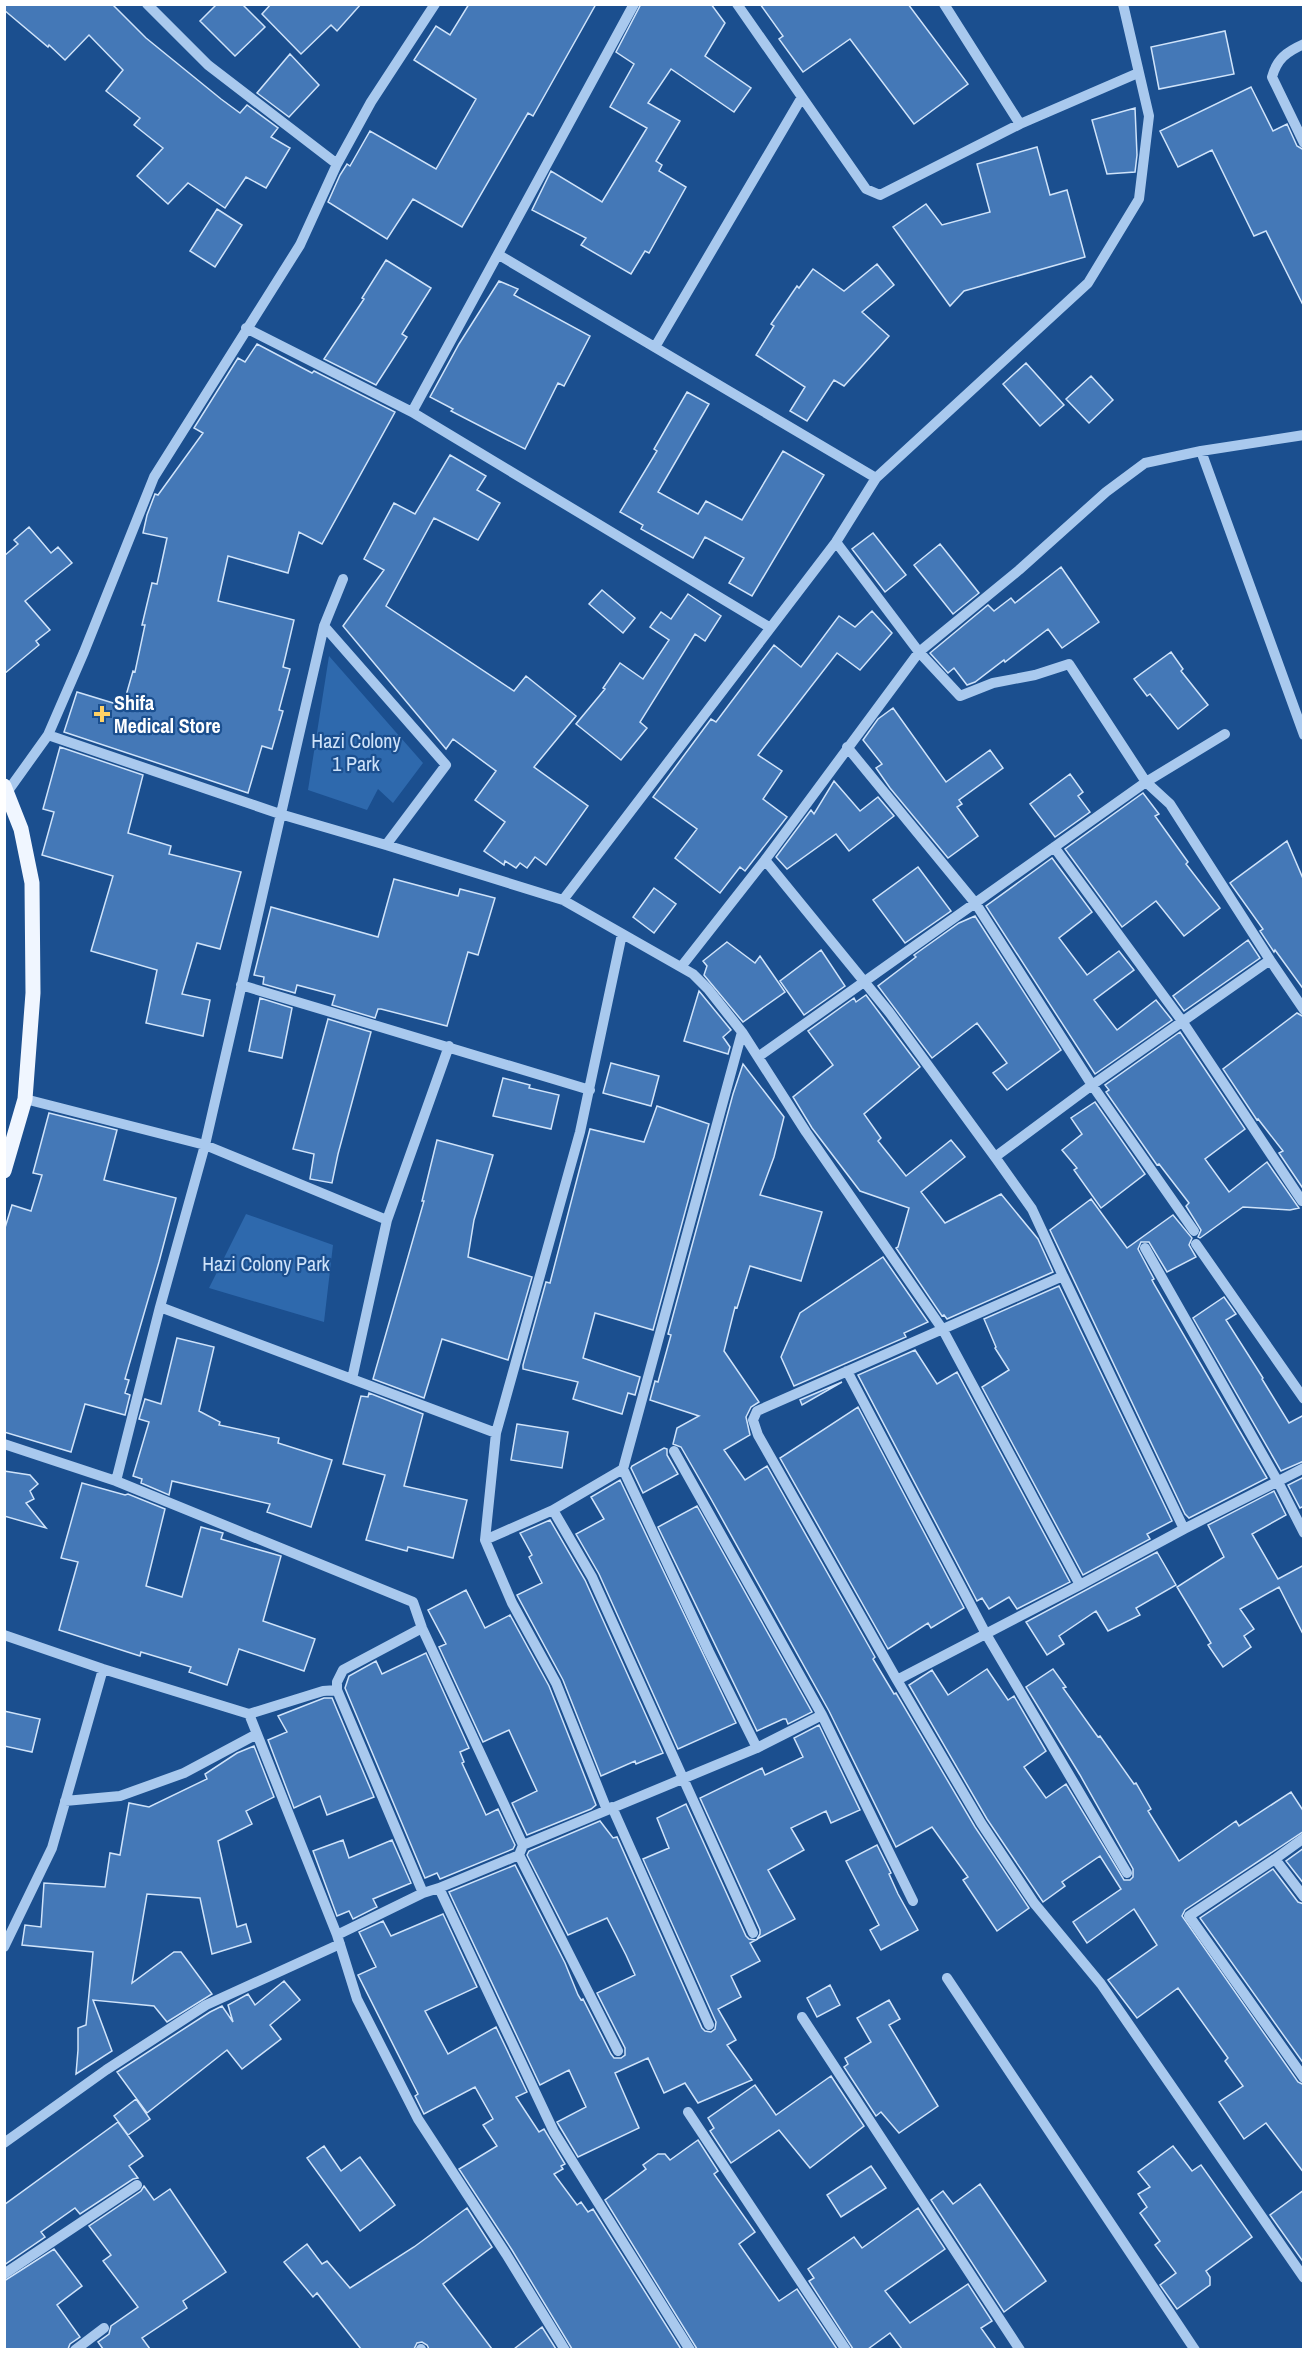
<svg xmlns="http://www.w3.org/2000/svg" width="1308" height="2354" viewBox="0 0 1308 2354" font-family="'Archivo Narrow',sans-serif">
<rect width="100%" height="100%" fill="#1b4f8f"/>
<path fill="#2e69ad" d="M329,656L423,763L393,803L378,789L367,810L308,790Z
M246,1214L333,1245L324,1322L209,1288Z"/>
<path fill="#4478b7" stroke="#cfe3fa" stroke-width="1.5" d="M4,4H112L146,38L221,99L240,113L247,105L278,128L271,137L290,148L266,188L246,177L225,208L188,183L168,204L137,176L163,148L134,125L140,118L106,91L123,70L89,35L65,60L49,45L48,47L4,10Z
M217,4H242L265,27L235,56L200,21Z
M271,4H361L337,31L331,25L301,54L262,14Z
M469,4H596L533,116L528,113L462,227L413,199L387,239L328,202L340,175L347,164L350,166L370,131L436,169L476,99L414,60L436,26L450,35Z
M641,4H711L725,23L705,56L751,88L734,112L671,69L648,103L680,121L656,161L662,165L659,171L686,187L649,253L645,251L631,274L581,245L586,238L532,210L551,171L602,202L647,128L610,107L634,64L616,52Z
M760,4H908L968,84L914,124L850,39L803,72L779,39L783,36Z
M1225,31L1234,74L1159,89L1151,47Z
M290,54L319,85L289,117L257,93Z
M1251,87L1273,131L1287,124L1297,146L1304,150V307L1266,231L1254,236L1212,150L1178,167L1160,131Z
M1135,108L1137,155L1135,172L1107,174L1092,120Z
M1037,147L1050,195L1067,190L1085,257L964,291L950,306L893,227L926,204L942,225L990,212L977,164Z
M217,209L242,225L215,267L190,251Z
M386,260L431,288L402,334L407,337L376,385L324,359L364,299L362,298Z
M877,264L894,285L862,312L889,336L844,386L834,380L807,421L790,411L805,387L756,355L774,326L771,324L797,286L799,288L813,269L844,291Z
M499,281L518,289L514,295L590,336L564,386L558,383L525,449L451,411L453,409L430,397L459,344Z
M257,344L312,373L314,371L395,412L322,544L299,532L288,573L228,556L218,601L294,620L283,667L290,669L279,710L283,711L272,749L262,746L248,793L64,732L77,692L123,706L133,671L135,672L145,625H142L152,583L157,584L167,538L143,533L147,515L155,494L158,495L203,433L194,428L238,358L245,362Z
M1026,363L1064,405L1040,426L1003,384Z
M1091,376L1113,400L1089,423L1066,399Z
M687,392L709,404L658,492L698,514L706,501L742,520L783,451L824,475L752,596L729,583L744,558L705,537L693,558L641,529L643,525L620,512L657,451L654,449Z
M450,455L486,476L477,490L500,503L478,540L434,518L386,606L514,691L526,676L576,716L534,767L588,806L546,865L535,857L527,868L520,863L516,868L505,861L504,865L484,851L505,822L475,800L496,771L453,739L446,749L343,626L384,570L364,559L394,503L415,514Z
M29,527L51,553L58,547L72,563L25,601L50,630L36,641L39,645L4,674V556L18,544L14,540Z
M873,533L906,575L885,592L852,549Z
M940,544L979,593L953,614L914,565Z
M1061,567L1099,622L1062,648L1048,629L1005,662L1004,660L975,682L967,685L954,668L948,673L930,653L988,605L994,611L1011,598L1015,603Z
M602,590L635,618L623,633L589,604Z
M688,594L721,616L705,641L695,634L640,722L647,728L621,760L576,724L605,689L603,688L620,663L643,679L669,640L650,627L661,612L671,619Z
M872,611L892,633L860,670L837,653L758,755L782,771L763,799L787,817L745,871L740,867L720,893L675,858L697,829L653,797L711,719L716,722L774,645L801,667L839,616L855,627Z
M1171,652L1183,669L1181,671L1208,705L1178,729L1150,694L1147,696L1134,679Z
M893,708L946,782L990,750L1003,768L959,800L962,804L957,807L978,836L948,858L890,788L876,768L882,764L863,740L878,719Z
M60,747L143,775L128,833L171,846L169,854L241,872L220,949L197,943L182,994L210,1000L203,1036L146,1023L157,970L91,951L113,876L42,855L54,812L43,809Z
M1070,774L1083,792L1078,796L1090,812L1055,837L1030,804Z
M834,781L860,811L878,797L894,816L849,851L836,834L787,869L776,857L811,810L814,814Z
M1143,793L1159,814L1155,816L1188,862L1186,864L1220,908L1184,936L1156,901L1122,927L1065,849Z
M1287,841L1304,881V990L1275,950L1274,952L1260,931L1263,929L1230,883Z
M1052,858L1092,912L1059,938L1087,975L1119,951L1134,970L1094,1000L1117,1030L1156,1000L1172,1020L1095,1074L986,906Z
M918,867L951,911L905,943L873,900Z
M394,879L458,896L460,889L495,898L478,955L468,952L447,1026L381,1009H378L375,1018L332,1005L335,995L297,985L295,993L263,984L264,977L254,975L271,907L378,937Z
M654,888L676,904L654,933L633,917Z
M975,916L1061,1050L1007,1090L993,1073L1007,1063L977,1023L932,1058L878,986L916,957L914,955L959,923Z
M1248,940L1260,958L1184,1011L1173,996Z
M727,942L755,963L760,956L785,992L743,1022L704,975L707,966L703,961Z
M821,950L845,986L804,1015L780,981Z
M699,991L731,1030L723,1037L730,1047L728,1054L684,1041Z
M866,995L920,1067L864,1114L881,1138L878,1141L906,1176L951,1140L965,1157L921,1192L945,1223L1001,1194L1038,1239L1053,1272L947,1319L944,1315L942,1316L896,1248L898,1247L909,1208L860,1191L812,1128L793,1097L833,1065L808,1031L854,998L856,1002Z
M260,998L292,1008L282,1058L249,1051Z
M1297,1013L1304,1017V1190L1279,1153L1283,1151L1258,1119L1257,1120L1223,1069Z
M328,1019L371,1032L338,1154L332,1183L310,1179L314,1154L293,1149Z
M1180,1032L1245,1129L1205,1159L1229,1192L1267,1162L1299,1208L1290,1210L1243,1207L1200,1238L1198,1237L1201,1230L1186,1206L1189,1203L1159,1164L1157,1165L1106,1092L1109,1090L1105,1085Z
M611,1063L659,1076L651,1106L603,1093Z
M743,1064L784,1117L774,1157L760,1195L822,1212L801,1281L750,1266L737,1308L735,1307L724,1351L759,1402L751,1407L746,1417L750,1435L724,1450L745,1480L767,1466L875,1657L873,1659L894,1694L896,1693L975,1827L1029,1908L997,1931L963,1880L968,1877L932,1827L896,1847L829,1711L711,1499L681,1447L673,1444L677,1428L699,1416L650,1400L655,1381L658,1382L671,1335L668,1334L733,1094Z
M503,1078L530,1085L529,1088L559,1095L551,1129L493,1116Z
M1095,1102L1145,1174L1101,1208L1074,1170L1077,1168L1062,1150L1082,1134L1071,1118Z
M657,1106L709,1124L653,1330L595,1313L583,1358L640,1377L635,1395L628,1393L622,1414L573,1399L578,1382L523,1369V1365L546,1282L550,1283L590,1129L644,1142Z
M49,1113L117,1130L104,1180L176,1198L159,1262L125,1379L129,1380L125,1393L130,1395L125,1415L85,1404L71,1452L4,1432V1231L12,1205L31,1211L42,1175L33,1173Z
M437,1140L493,1155L474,1220L468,1257L532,1277L508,1360L442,1339L424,1398L373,1379L424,1201H422Z
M1091,1199L1127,1248L1173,1215L1192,1238L1189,1245L1196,1257L1167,1272L1149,1242H1141L1138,1249L1154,1279L1152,1280L1154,1284L1267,1478L1189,1518L1185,1514L1050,1230Z
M883,1257L928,1322L904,1333L906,1337L794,1386L781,1357L800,1313Z
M1059,1286L1172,1521L1147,1534L1150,1539L1083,1575L982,1387L1009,1370L995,1348L996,1347L984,1319Z
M1224,1297L1236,1314L1226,1320L1263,1378L1262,1379L1289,1423L1304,1415V1461L1281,1471L1193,1318Z
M177,1338L214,1347L199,1411L220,1422L219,1425L279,1438L278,1443L332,1460L311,1527L267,1512L270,1504L172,1481L169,1495L141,1483L142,1479L133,1476L149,1422L139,1419L145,1399L161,1404Z
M915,1350L937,1384L957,1372L1070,1582L1017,1609L1009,1597L989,1609L982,1598L977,1601L858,1375Z
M842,1382L802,1405L800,1400Z
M369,1393L423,1414L404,1486L467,1500L453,1558L408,1547L407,1551L366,1540L385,1475L343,1464L361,1396L368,1397Z
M858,1407L964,1608L931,1628L928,1623L888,1649L780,1458Z
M517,1424L568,1432L562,1468L511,1460Z
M664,1448L667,1449V1455L678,1474L643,1493L631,1468L632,1466Z
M4,1471L30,1475L38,1484L30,1491L34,1499L26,1503L46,1528L4,1516Z
M1304,1477V1506L1300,1508L1288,1485Z
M620,1480L736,1723L678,1749L599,1574L576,1534L604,1519L591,1497Z
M82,1483L125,1495L128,1494L165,1509L146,1586L182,1597L201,1527L223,1533L221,1539L281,1556L263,1621L315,1639L304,1671L239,1649L227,1685L189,1672L191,1667L141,1652L140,1656L59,1630L78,1562L61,1558Z
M1274,1491L1286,1515L1252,1534L1278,1579L1304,1565V1636L1279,1587L1240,1609L1254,1629L1244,1636L1251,1647L1223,1667L1208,1645L1211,1643L1177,1587L1224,1557L1208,1525Z
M697,1506L812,1712L788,1724L786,1719H783L757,1731L658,1527Z
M550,1520L585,1580L663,1753L636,1764L635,1761L601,1776L563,1680L517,1595L542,1583L529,1557L532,1555L520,1533Z
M1157,1552L1176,1585L1136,1608L1140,1615L1108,1631L1096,1611L1059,1636L1064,1644L1047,1655L1026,1622Z
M466,1590L485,1628L510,1615L549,1686L596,1805L591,1809L527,1835L512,1803L537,1791L509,1730L483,1742L439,1647L446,1644L428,1610Z
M426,1653L469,1748L460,1752L464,1762L462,1763L486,1815L498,1809L515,1845L513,1849L440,1879L437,1873L425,1878L345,1688L349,1676L376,1661L382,1674Z
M987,1669L1008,1700L1014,1696L1046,1751L1024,1767L1046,1798L1066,1784L1124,1880H1130L1133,1877V1869L1080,1775L1026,1687L1053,1669L1066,1687L1063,1688L1098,1737L1100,1736L1134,1784L1136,1783L1151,1809L1148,1811L1179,1861L1236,1821L1239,1826L1291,1792L1304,1812V1831L1185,1910L1182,1916L1298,2082L1304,2085V2173L1266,2123L1244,2139L1219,2102L1243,2086L1225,2061L1228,2058L1178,1988L1137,2018L1108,1980L1157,1945L1134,1909L1087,1943L1073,1922L1121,1889L1100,1856L1062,1882L1065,1886L1043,1902L987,1819L909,1685L932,1670L948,1695Z
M324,1698H332L374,1797L327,1815L320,1796L294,1808L268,1740L287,1732L278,1716Z
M4,1711L40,1719L32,1752L4,1746Z
M819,1725L860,1810L831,1823L826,1811L791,1828L804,1850L768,1870L795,1919L757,1939L760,1934V1930L700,1798L762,1768L765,1775L803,1757L794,1738Z
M254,1746L274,1797L246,1811L252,1824L218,1841L237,1927L246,1924L251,1942L212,1954L200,1898L147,1894L132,1983L174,1952H181L212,1994L167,2022L154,2006L93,2000L112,2051L76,2074L78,2050V2028L86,2025L93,1952L22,1945L25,1925L41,1927L44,1883L105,1887L110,1853L120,1855L129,1803L149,1807L207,1779L205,1774L237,1753Z
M686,1804L746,1936L749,1939L756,1940L750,1943L760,1961L731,1976L741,1997L718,2009L736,2040L727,2045L752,2080L698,2103L685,2083L664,2093L648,2058L615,2073L639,2128L578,2157L557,2122L586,2107L569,2070L540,2085L449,1892L515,1865L565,1963L578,1995L581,2000L583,1999L611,2054L614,2058H621L625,2055V2048L597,1993L635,1975L626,1955L607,1918L568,1935L527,1855L529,1851L600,1821L613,1838L617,1837L702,2028L705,2031L711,2032L715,2029L716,2022L643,1859L669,1848L657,1818Z
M343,1840L349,1858L392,1840L411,1883L373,1899L377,1907L353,1919L349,1911L337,1916L313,1851Z
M877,1845L891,1873L889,1874L898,1894L918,1930L881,1950L870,1930L879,1925L846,1861Z
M1304,1848V1884L1286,1861Z
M1273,1869L1298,1902L1304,1904V2064L1200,1918Z
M443,1914L477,1987L425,2011L448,2054L496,2027L527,2092L516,2097L539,2132L544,2129L565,2164L561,2166L563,2169L554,2174L577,2205L581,2202L588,2212L593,2209L681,2349H572L512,2250L459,2169L497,2146L483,2125L493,2119L475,2087L424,2114L415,2096L418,2094L358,1975L376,1967L359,1932L383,1921L391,1936Z
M284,1981L300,2000L270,2025L281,2039L242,2069L227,2050L147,2113L117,2072L210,2012L222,2006L233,2022L228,2005L248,1994L255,2005Z
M830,1985L840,2005L817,2017L807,1998Z
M889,2000L900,2019L889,2025L938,2106L899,2133L881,2112L876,2116L844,2067L848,2064L845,2058L871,2042L857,2018Z
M831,2076L864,2126L810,2168L779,2130L731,2163L710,2131L714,2128L708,2118L755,2085L776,2115Z
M136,2099L150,2119L128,2135L114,2116Z
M118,2122L143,2156L129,2166L138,2178L133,2179L80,2214L75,2208L41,2232L45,2237L4,2265V2205Z
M698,2140L718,2171L714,2174L755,2232L739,2244L779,2301L797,2289L837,2349H697L605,2200L646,2169L643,2165L658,2154H665L670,2160Z
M324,2146L341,2171L360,2157L395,2205L360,2231L307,2158Z
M1173,2146L1192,2171L1201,2165L1252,2237L1206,2271L1210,2277V2285L1177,2309L1160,2285L1176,2273L1155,2245L1160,2241L1140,2213L1147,2207L1138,2194L1150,2187L1138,2172Z
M871,2166L886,2188L841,2217L827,2195Z
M980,2184L1046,2281L1004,2312L931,2200L943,2191L953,2204Z
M144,2186L154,2200L170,2189L226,2272L183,2301L187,2308L142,2338L150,2349H103L98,2342L109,2334L111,2326L138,2307L103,2261L111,2255L89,2226L141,2191Z
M1304,2190V2263L1270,2215Z
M467,2208L492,2247L443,2284L492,2349H429L427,2345L422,2342L417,2343L414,2349H361L317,2293L313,2297L284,2262L307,2244L322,2264L327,2261L350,2288L414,2247Z
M918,2208L945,2249L885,2291L910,2323L968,2284L992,2321L981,2328L996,2349H902L890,2333L868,2349H853L809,2281L814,2278L808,2269L854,2237L862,2248Z
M54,2249L82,2286L57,2305L80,2337L70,2344L68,2349H4V2281Z
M542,2327L556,2349H514Z"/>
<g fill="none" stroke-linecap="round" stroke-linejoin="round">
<path stroke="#a9c9ee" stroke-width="10" d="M147,4L208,65L337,164
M737,4L866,189L880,195L1020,124L1138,73
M944,4L1020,124
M1304,44C1286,52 1277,59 1272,77L1304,143
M499,255L876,478
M246,328L412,412L634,4
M655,347L802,97
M412,412L769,627
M1201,451L1304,735
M324,626L446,765L386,845
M48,735L280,814L386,845L563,900L693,974L708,989L742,1032L806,1132L943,1330L1080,1585L897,1680L981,1823L1034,1903L1101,1984L1304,2278
M847,747L976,904L1092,1085L1194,1231
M5,795L48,735L84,652L154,477L300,245L337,164L371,102L435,4
M1054,847L1182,1021L1302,1201
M765,860L889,1012L995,1157L1032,1209L1063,1276
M563,900L836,542L876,478L1088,283L1139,199L1149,116L1123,4
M1270,960L1170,804L1146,782L1069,664L1035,675L993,683L960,696L919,652L1019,570L1106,492L1145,463L1201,451L1304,435
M681,967L765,860L919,652L836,542
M241,985L590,1090
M758,1057L1146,782L1225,734
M25,1099L205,1145L387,1220
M995,1157L1092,1085L1270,960L1304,1010
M1196,1244L1304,1399
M1145,1248L1278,1482L1304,1533
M160,1307L496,1433L485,1540L512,1603L556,1683L607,1810
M847,1371L986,1634L1127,1873
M352,1379L387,1220L449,1046
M496,1433L580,1132L622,934
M4,1444L116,1481L413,1602L422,1628L523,1845
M623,1469L709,1652L757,1748
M116,1481L160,1307L205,1145L324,626L343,579
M553,1510L592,1577L753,1933
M1184,1529L1304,1468
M485,1540L553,1510L623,1469L742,1032
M4,1635L103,1669L249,1714L337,1935L423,1893L439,1888L554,2132L690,2350
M897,1680L758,1435L753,1420L757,1411L1063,1276L1184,1529L1080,1585
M337,1690V1682L343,1670L422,1628
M249,1714L323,1691L337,1690L423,1893
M822,1715L913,1901
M65,1801L120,1796L184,1773L257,1734
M612,1807L709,2025
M1304,1838L1275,1859L1304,1897
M519,1855L618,2051
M1275,1859L1189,1916L1304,2078
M439,1888L519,1855L523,1845L757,1748L822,1715L674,1451
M337,1935L357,1999L418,2119L506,2254L565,2350
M4,1947L52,1848L103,1669
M947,1978L1195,2350
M802,2017L1020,2350
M688,2112L846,2350
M4,2143L106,2070L206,2005L340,1944
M4,2274L137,2185
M421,2349V2350
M75,2350L104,2328"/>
<path stroke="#f0f6ff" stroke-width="15" d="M4,786L21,829L32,883L33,993L25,1099L4,1171"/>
</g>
<path fill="#ffd166" stroke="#1b4f8f" stroke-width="2" d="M99 705h6v6h6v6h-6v6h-6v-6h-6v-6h6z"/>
<g text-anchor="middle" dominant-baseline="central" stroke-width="4.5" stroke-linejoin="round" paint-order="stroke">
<g font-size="20" font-weight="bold" fill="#fff" stroke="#1b4f8f" text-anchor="start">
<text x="114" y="702">Shifa<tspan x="114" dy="23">Medical Store</tspan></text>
</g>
<g font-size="20" fill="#cfe3fa" stroke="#1b4f8f">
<text x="356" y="740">Hazi Colony<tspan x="356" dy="23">1 Park</tspan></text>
<text x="266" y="1263">Hazi Colony Park</text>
</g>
</g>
<rect width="1308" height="2354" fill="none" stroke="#ffffff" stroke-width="12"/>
</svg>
